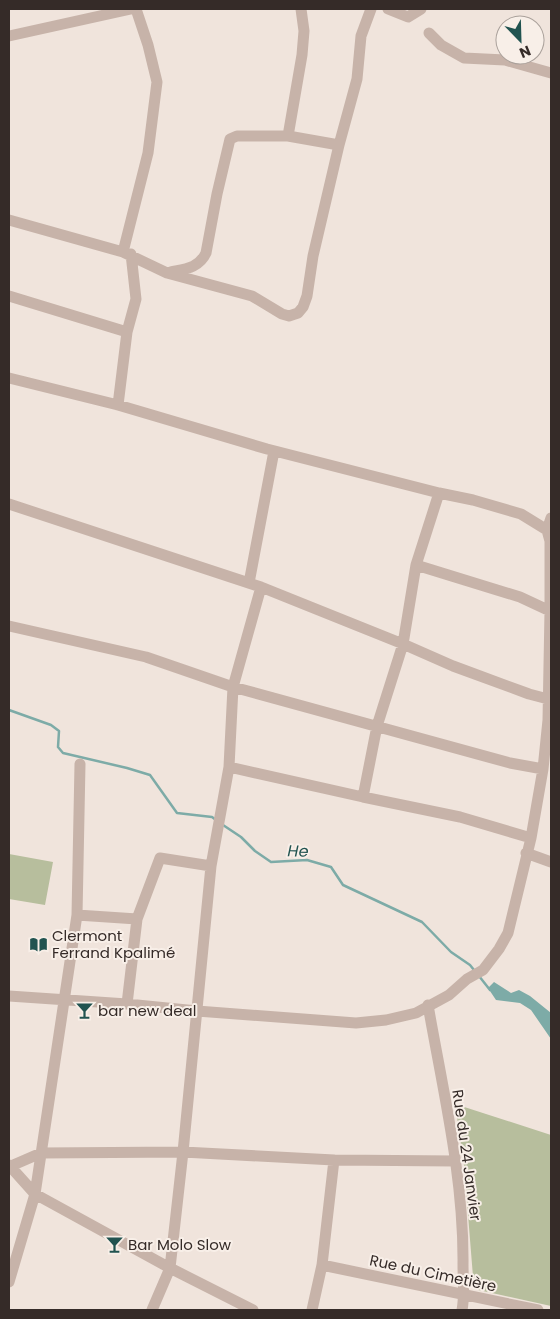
<svg xmlns="http://www.w3.org/2000/svg" width="560" height="1319" viewBox="0 0 560 1319" font-family="Poppins,sans-serif">
<rect width="100%" height="100%" fill="#f0e4dc"/>
<path fill="#b7be9d" d="M9,854L53,862L45,905L9,899Z
M455,1104L551,1135V1306L474,1289L464,1165Z"/>
<path fill="#7daba7" d="M494,982L511,993L519,990L530,996L551,1013V1039L531,1010L520,1003L496,1000L488,988Z"/>
<g fill="none" stroke-linecap="round" stroke-linejoin="round">
<path stroke="#7daba7" stroke-width="2.5" d="M9,710L51,725L59,731L58,747L63,753L127,768L150,775L177,813L212,817L216,820
M223,825L241,837L255,851L271,862L307,860L331,867L343,885L422,922L451,952L470,965L474,970
M479,976L490,990"/>
<path stroke="#c7b3a9" stroke-width="11" d="M388,9L408,17L421,9
M429,33L441,45L464,58L505,60L551,73
M9,36L131,9
M288,136L339,145
M9,220L123,252L167,273L252,296L282,314L289,316L298,313L303,307L307,296L313,256L339,145L357,79L361,36L371,9
M123,252L148,153L157,82L148,45L136,9
M171,272C185,269 199,268 206,253L217,194L230,139L237,136H288L302,55L304,31L301,9
M9,296L127,332
M9,378L118,405L267,449L439,493L473,500L521,514L547,530
M118,405L127,332L136,299L131,254
M9,504L261,587L403,644L453,666L529,694L548,699
M416,565L520,597L550,611
M249,583L274,451
M9,626L146,657L233,687L510,763L543,769
M229,767L363,797L377,726L403,644L416,565L439,493
M363,797L460,817L531,838
M526,853L551,862
M77,915L137,919
M9,996L127,1004L197,1011L356,1023L386,1020L416,1013L449,995L467,979L483,970L499,949L508,933L531,838L543,769L548,720L550,611V541L547,530L551,518
M127,1004L137,919L160,858L211,866
M428,1005C443,1091 464,1178 463,1265C463,1280 465,1295 462,1310
M9,1165L35,1194L170,1268L253,1310
M11,1166L41,1153L183,1152L334,1160L455,1161
M322,1265L538,1310
M9,1282L35,1194L77,915L80,764
M152,1310L170,1268L183,1152L211,866L229,767L233,687L261,587
M312,1310L322,1265L334,1160"/>
</g>
<defs>
<symbol id="library-bare" viewBox="-9 -9 18 18"><path d="M-6-4Q-3-5.5-.7-3.5V5Q-3 3-6 4ZM6-4Q3-5.5 .7-3.5V5Q3 3 6 4Z" fill="#215350" stroke="#f8efe8" stroke-width="2.5" paint-order="stroke"/></symbol>
<symbol id="bar-bare" viewBox="-9 -9 18 18"><path d="M-6-5H6L.8 .8V4.5H3.5V6h-7V4.5H-.8V.8Z" fill="#215350" stroke="#f8efe8" stroke-width="2.5" paint-order="stroke"/></symbol>
</defs>
<g fill-rule="evenodd">
<use href="#library-bare" x="26" y="932" width="25" height="25"/>
<use href="#bar-bare" x="72" y="998" width="25" height="25"/>
<use href="#bar-bare" x="102" y="1232" width="25" height="25"/>
</g>
<g text-anchor="middle" dominant-baseline="central" stroke-width="4" stroke-linejoin="round" paint-order="stroke">
<g font-size="15" fill="#352b28" stroke="#f8efe8" text-anchor="start">
<text x="52" y="935">Clermont<tspan x="52" dy="17">Ferrand Kpalimé</tspan></text>
<text x="98" y="1010">bar new deal</text>
<text x="128" y="1244">Bar Molo Slow</text>
</g>
<g font-size="15" fill="#352b28" stroke="#f8efe8">
<text transform="translate(467 1155) rotate(82)">Rue du 24 Janvier</text>
<text transform="translate(433 1273) rotate(12)">Rue du Cimetière</text>
</g>
<g font-size="16" font-style="italic" fill="#215350" stroke="#f8efe8">
<text transform="translate(298 851) rotate(2)">He</text>
</g>
</g>
<rect width="560" height="1319" fill="none" stroke="#352b28" stroke-width="20"/>
<g transform="translate(520 40) rotate(157)"><circle r="24" fill="#f8efe8" stroke="#aaa19b"/>
<path d="M0-4L9 19L0 12L-9 19Z" fill="#215350"/>
<text y="-8" font-size="14" font-weight="bold" text-anchor="middle" fill="#352b28">N</text>
</g>
</svg>
